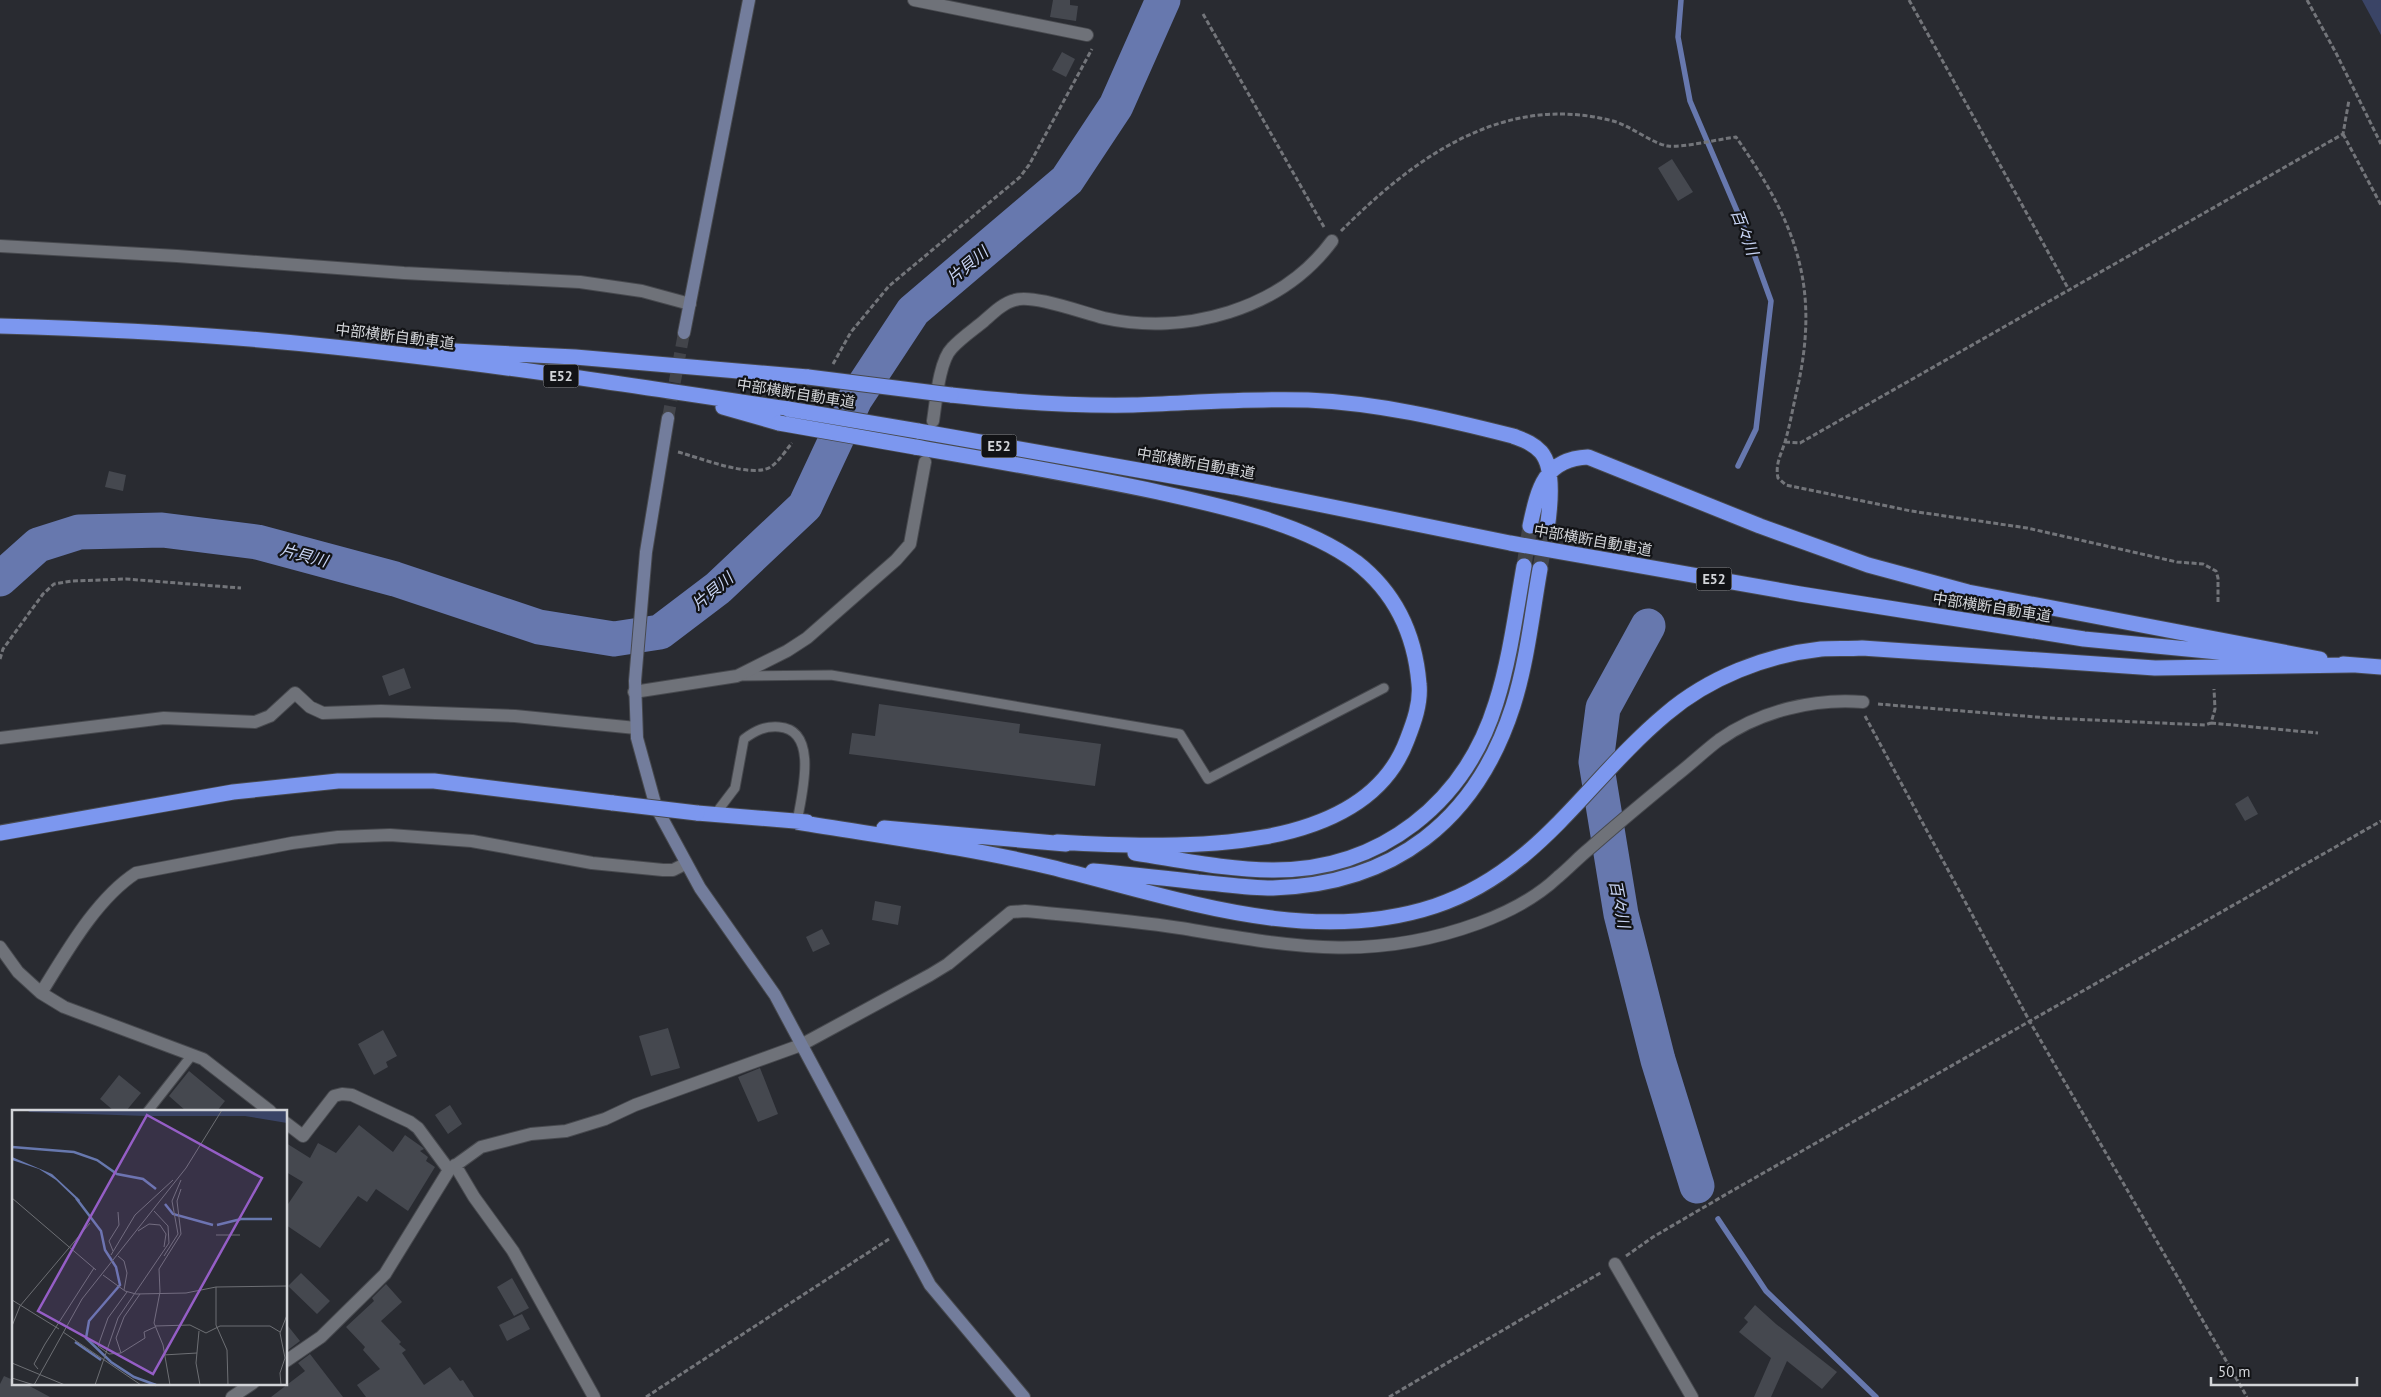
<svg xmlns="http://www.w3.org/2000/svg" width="2381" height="1397" viewBox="0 0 2381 1397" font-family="'PT Sans','Noto Sans JP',sans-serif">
<rect width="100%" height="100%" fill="#292b31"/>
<path fill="#3a4466" d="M2362,0H2381V35Z"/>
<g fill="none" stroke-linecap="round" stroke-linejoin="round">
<path stroke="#6778ae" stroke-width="5.5" d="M1681,0L1678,37L1690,101L1746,232L1771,301L1756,429L1738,466
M1718,1219L1766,1291L1876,1397"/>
<path stroke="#6778ae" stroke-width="35" d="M0,579L38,545L79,532L162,530L257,542L395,579L539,627L614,639L660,632L718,588L805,506L855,399L913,311L1067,180L1116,106L1163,0
M1648,626L1603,708L1596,762L1621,914L1658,1060L1697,1186"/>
</g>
<path fill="#45484f" d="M1053,0H1070V5L1078,6L1076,21L1050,17Z
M1062,52L1075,59L1066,77L1052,70Z
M1672,159L1693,192L1678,201L1658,168Z
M109,471L126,475L123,491L105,487Z
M404,668L411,688L389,696L382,676Z
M879,704L1020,724L1019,733L1101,744L1095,786L849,754L852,733L875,736Z
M2248,796L2258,814L2245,821L2235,804Z
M875,901L901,906L898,925L872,920Z
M822,929L830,944L813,952L806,937Z
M668,1028L680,1068L651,1076L639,1036Z
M383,1030L397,1056L386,1062L388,1067L374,1075L358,1044Z
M760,1068L778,1114L758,1122L738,1077Z
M189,1071L225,1101L217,1111H186L169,1096Z
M119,1075L141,1093L126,1111H114L100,1099Z
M450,1105L462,1124L448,1134L435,1115Z
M359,1125L393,1152L405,1135L422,1147L424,1149L420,1151L428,1157L426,1161L435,1167L408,1211L376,1189L367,1202L358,1196L320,1248L286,1225V1207L303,1182L286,1172V1143L310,1158L318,1143L336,1153Z
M301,1273L330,1301L317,1314L288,1286Z
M512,1278L529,1308L514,1316L497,1287Z
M386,1284L402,1302L381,1321L401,1342L399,1344L406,1350L402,1353L424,1385L450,1367L460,1381L463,1380L474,1397H366L357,1385L380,1369L363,1350L365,1347L346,1327L374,1301L372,1298Z
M1755,1305L1776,1324L1837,1372L1822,1389L1787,1361L1771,1397H1754L1771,1358L1739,1332L1748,1322L1744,1318Z
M522,1314L530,1329L507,1341L499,1325Z
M288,1326L300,1341L288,1350L286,1347V1328Z
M310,1354L343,1397H271L305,1371L298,1363Z
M4,1376L13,1380L14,1378V1383H24L50,1397H0V1384Z"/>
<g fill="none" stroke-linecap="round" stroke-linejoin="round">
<path stroke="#42444a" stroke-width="12" stroke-dasharray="12 6" stroke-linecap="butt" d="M668,418L684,333"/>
<path stroke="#42444a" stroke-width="15" stroke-dasharray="15 8" stroke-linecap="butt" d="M1524,566L1530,526
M1540,569L1547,529"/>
<defs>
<path id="lane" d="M740,676L831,675L1180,734L1208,779L1384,688
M716,813L735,788L744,739C756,730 765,726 779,727C820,730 801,797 797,822
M148,1111L192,1055"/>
<path id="street" d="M914,0L1087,35
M0,246L177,256L404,273L580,282L642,291L690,304
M933,421C936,402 939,361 952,348C961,338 973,330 984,321C993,313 1003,303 1015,300C1033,294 1083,313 1104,318C1185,336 1281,310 1332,241
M634,692L737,676L787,651L807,638L896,560L910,544L925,462
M0,738L164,718L255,722L270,716L295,693L310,707L323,713L381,711L515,716L636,728
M0,947L18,972L41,993
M270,1111L203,1059L64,1007L41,993C66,953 96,899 136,873L292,843L338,837L390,835L472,841L592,863L663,870H673L685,864
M286,1123L303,1136L334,1096L342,1094L352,1095L410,1122L418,1128L449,1170
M455,1165L474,1197L513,1251L594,1397
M1615,1264L1692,1397
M286,1361L321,1337L385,1274L449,1170L481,1147L531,1134L566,1131L605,1119L635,1105L801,1045L930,975L948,964L1011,912L1025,911C1076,916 1129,920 1180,928C1290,946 1370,963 1479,923C1506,913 1537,897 1558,877C1569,868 1578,858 1589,849C1616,825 1645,801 1673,778C1689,766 1703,752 1719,740C1760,711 1814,698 1863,702
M232,1397L253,1383"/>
<path id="secondary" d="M684,333L749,0
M668,418L646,552L635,681L637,738L656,807L700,888L775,995L930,1285L1024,1397"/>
<path id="highway" d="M0,326C111,329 223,335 334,347C486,363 637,386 788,409
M434,350L575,357L808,377
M951,395C1012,402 1072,406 1133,405C1192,403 1249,398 1308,400C1378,403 1446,419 1513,436C1523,440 1533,443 1541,452C1555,468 1550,509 1547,529
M723,407L779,423
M918,431L1234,487L1510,543L1800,594L2084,639L2280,658
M915,447C996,461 1078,475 1158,492C1221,506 1303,523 1356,562C1396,593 1415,635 1419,684C1421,703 1414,722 1407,740C1362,862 1163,847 1057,842
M1530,526C1538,489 1544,459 1588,457L1760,526L1868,565L1968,592L2320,659
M2343,664L2381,667
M697,813L807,822
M797,822C881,836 967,847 1050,867C1174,897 1308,948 1435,906C1538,872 1587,780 1666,714C1708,678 1766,655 1821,649C1834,648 1848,649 1862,648L2155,668L2351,665
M884,828L1066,844
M0,833L233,792L338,781H434L613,803
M1135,853C1181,860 1228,870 1274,870C1381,870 1465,803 1496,703C1510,659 1516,611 1524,566
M1093,871C1128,874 1163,878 1198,882C1223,884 1248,888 1273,888C1394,884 1476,821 1513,706C1527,662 1532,614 1540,569"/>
</defs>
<use href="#lane" stroke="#47494e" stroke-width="11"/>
<use href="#street" stroke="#47494e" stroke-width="14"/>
<use href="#secondary" stroke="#47494e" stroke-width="14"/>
<use href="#highway" stroke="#47494e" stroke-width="17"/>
<path stroke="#73757a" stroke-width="3" stroke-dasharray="5 2.5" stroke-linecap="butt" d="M1909,0L2069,290
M2307,0L2336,53L2381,144
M1203,14L1324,227
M2343,134L2381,205
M1341,231C1414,158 1503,92 1613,121C1629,125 1653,144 1668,146C1682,148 1720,139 1736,137C1795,222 1821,285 1797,390C1793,407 1790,425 1785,442C1781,455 1775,464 1778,478L1786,485L1911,511L2027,528L2177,562L2203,564L2216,571L2218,578V602
M833,364L851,332L889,286L1020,177L1029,165L1092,49
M1785,442L1800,443L2343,134L2349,100
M678,452C698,457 754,480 772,466C780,460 786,450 792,443
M0,659L3,649L43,594L54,584L72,581L126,579L241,588
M1878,704L2048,718L2205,725L2211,723L2215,709L2214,689
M1865,716L2030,1022L2247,1397
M2211,723L2318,733
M1626,1256L1653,1237L1730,1192L2381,821
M646,1397L889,1239
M1389,1397L1602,1272"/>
<use href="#lane" stroke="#6f7279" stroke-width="9"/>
<use href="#street" stroke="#6f7279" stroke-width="12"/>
<use href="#secondary" stroke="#737d9c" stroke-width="12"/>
<use href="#highway" stroke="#7c97ef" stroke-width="15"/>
<defs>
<path id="highway-bridge" d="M808,377L951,395
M788,409L918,431
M779,423L915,447
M613,803L697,813"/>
</defs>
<use href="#highway-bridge" stroke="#47494e" stroke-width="17" stroke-linecap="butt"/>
<use href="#highway-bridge" stroke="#7c97ef" stroke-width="15"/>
</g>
<g text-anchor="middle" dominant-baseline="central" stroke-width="4.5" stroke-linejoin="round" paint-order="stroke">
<g fill="#121316" stroke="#989a9e" stroke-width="1">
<rect x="543.5" y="364.5" width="35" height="23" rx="4"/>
<rect x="981.5" y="434.5" width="35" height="23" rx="4"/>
<rect x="1696.5" y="567.5" width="35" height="23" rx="4"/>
</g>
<g font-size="14" font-weight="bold" fill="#d2d4d8">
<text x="561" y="376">E52</text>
<text x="999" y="446">E52</text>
<text x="1714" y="579">E52</text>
</g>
<g font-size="15" fill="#d2d4d8" stroke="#121316">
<text transform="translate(395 336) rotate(7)">中部横断自動車道</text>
<text transform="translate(796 393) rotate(9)">中部横断自動車道</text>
<text transform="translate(1196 463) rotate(10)">中部横断自動車道</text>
<text transform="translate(1593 540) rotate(10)">中部横断自動車道</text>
<text transform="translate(1992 607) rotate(9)">中部横断自動車道</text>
</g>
<g font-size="16" font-style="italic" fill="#c7d3f3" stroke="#121316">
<text transform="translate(1745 232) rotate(69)">百々川</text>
<text transform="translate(967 265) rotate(-40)">片貝川</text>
<text transform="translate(304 555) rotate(15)">片貝川</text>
<text transform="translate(712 591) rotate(-40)">片貝川</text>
<text transform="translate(1620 904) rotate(79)">百々川</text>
</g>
</g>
<g transform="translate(12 1110)">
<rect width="275" height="275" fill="#292b31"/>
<path d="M19,0H274L275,13L233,6H134L16,2Z" fill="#3a4466"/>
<path d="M0,47L40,64L68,90L67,92L44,70L27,59L0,50Z" fill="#6778ae"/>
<path fill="none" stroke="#6778ae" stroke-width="2.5" d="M0,37L62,42L85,50L105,64L131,69L144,79M64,88L89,121L93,140L104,157L108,175L77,211L74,228L99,252L122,267L144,275M153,94L161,104L201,115M205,115L229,109H260M63,232L89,250"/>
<path fill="none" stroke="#6d6f74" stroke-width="1" d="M0,88L84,160M126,121L137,114L148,115L154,124L152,137M204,125H228M101,141L97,131L107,115L106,102M99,145L123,105L161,70M106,146L112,151L115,163L112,180M152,146L166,124L160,91L169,70M91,165L113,181L124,184L174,183L204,177L275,176M204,177V215L215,240L216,275M128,184L112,207L104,228L109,243L133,228L132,222L143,217M0,190L47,219M0,216L8,196L78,113M143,216L178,215L194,223L208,216H258L268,222M187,221L184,253L188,275M51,222L129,275M109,243L97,244L86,236L96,208L115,182M151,245L185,243M0,253L53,275M26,259L22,254L33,234L82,158M0,268L22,275M22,275L70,189L174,58L210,0M83,275L106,208L157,133L156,116L142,101M158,275L151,235L142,213L148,182L147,159L169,124L165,91L169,79M269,275L268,263L273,248L268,223L275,205"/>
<path fill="#955ec6" fill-opacity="0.15" stroke="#955ec6" stroke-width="2.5" d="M135,5L250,68L141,264L26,201Z"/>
<rect width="275" height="275" fill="none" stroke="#d2d4d8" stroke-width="2.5"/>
</g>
<path d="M2211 1377v8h146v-8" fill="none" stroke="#d2d4d8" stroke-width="2.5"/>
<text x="2218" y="1377" font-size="15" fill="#d2d4d8" stroke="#121316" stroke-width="4" paint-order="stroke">50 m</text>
</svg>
